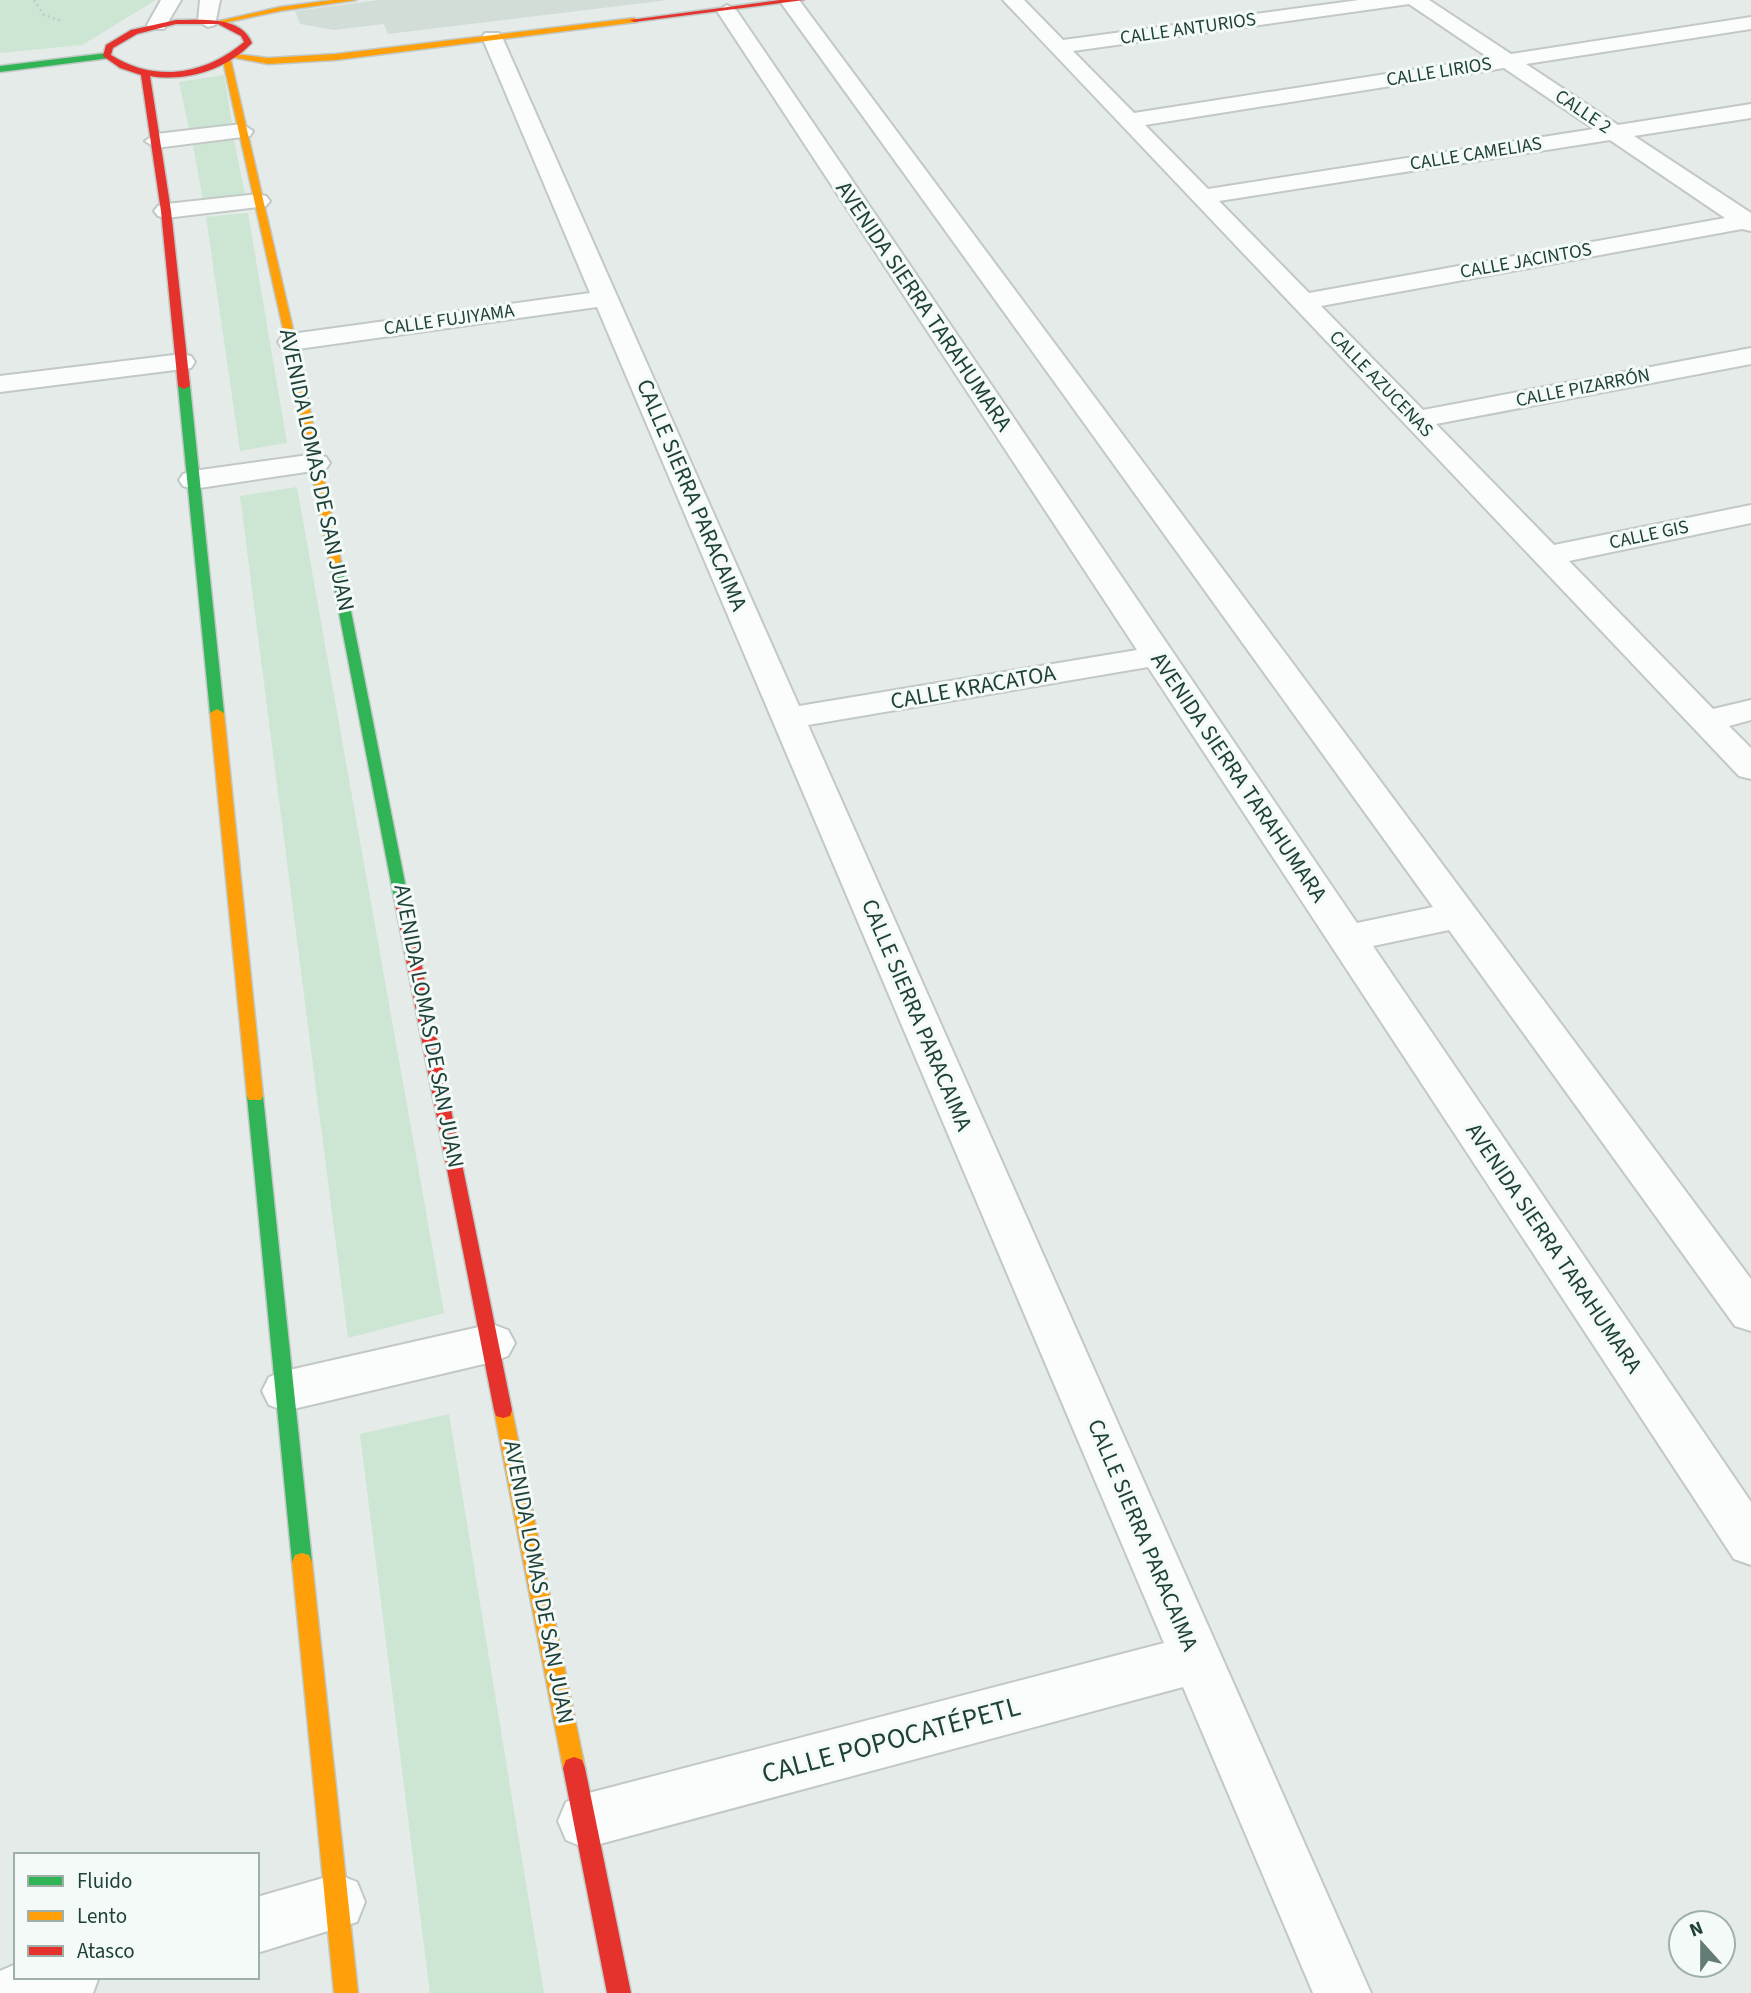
<svg xmlns="http://www.w3.org/2000/svg" width="1751" height="1993" viewBox="0 0 1751 1993" font-family="'Source Sans 3',sans-serif">
<rect width="100%" height="100%" fill="#e5ebe8"/>
<path fill="#d2ddd8" d="M379,0H668L388,34L384,24L334,30L300,24L295,11Z"/>
<path fill="#cde6d4" d="M0,0H156L82,45L0,53Z
M224,75L232,124L189,129L179,82Z
M234,140L245,195L203,200L193,145Z
M248,213L287,443L240,451L206,217Z
M297,487L444,1313L348,1338L240,496Z
M449,1414L544,1993H430L360,1434Z"/>
<g fill="none" stroke-linecap="round" stroke-linejoin="round">
<defs>
<path id="street" d="M161,0H181L164,29H150L147,25Z
M200,0H220L215,25L208,27L198,21Z
M779,0H799L1751,1279V1331L1735,1326L1449,930L1373,946L1751,1502V1565L1734,1559L1148,667L808,725L1371,1993H1313L1183,1687L585,1848L566,1840L558,1821L566,1802L585,1794L1164,1643L597,307L291,350L282,348L278,342L282,336L291,334L590,293L482,37L485,33H499L502,37L799,706L1137,650L717,11L727,5L737,11L1357,923L1433,907Z
M1003,0H1024L1063,40L1359,0H1429L1511,54L1751,17V29L1526,64L1618,125L1751,104V118L1634,136L1751,213V231L1742,229L1321,306L1423,410L1751,348V364L1436,424L1554,545L1751,505V523L1569,561L1713,709L1751,700V720L1729,726L1751,748V779L1739,776ZM1409,4L1489,58L1134,113L1073,51ZM1504,68L1594,129L1208,189L1145,125ZM1610,140L1725,218L1309,293L1219,201Z
M242,124L253,131L250,136L156,148L145,141L156,134Z
M258,194L266,196L270,201L266,206L166,218L158,216L154,211L158,206L166,204Z
M182,354L191,356L195,362L191,368L0,392V376Z
M316,454L326,457L330,463L326,469L193,489L183,486L179,480L183,474L193,471Z
M492,1324L508,1330L515,1343L508,1356L492,1362L285,1411L269,1405L262,1391L269,1377L285,1371Z
M337,1874L357,1882L365,1902L357,1922L257,1953V1897Z
M16,1964V1977H99L93,1993H0V1971Z"/>
<path id="fast" d="M107,53L111,56L110,58L0,72V66Z
M184,383L190,386L224,713L217,717L210,713L178,386Z
M335,557L341,561L408,898L401,903L394,898L329,561Z
M255,1090L261,1092L263,1096L312,1562L309,1569L302,1571L295,1569L292,1562L247,1096L249,1092Z"/>
<path id="slow" d="M333,0H356L280,11L219,24L215,22L280,7Z
M634,18L638,20L637,22L336,60L268,64L231,57L235,54L268,58L336,54Z
M227,58L231,61L296,342L341,561L335,565L329,561L286,342L223,61Z
M217,709L224,713L263,1096L261,1100H249L247,1096L210,713Z
M503,1402L510,1404L512,1410L585,1768L582,1776L574,1779L566,1776L563,1768L494,1410L496,1404Z
M302,1553L309,1555L312,1562L358,1993H334L292,1562L295,1555Z"/>
<path id="jam" d="M780,0H804L634,22L630,20Z
M176,20C201,20 241,15 252,43C226,70 186,82 150,76L171,211L190,386L184,389L178,386L161,211L141,75L120,68L103,56L106,45L131,30ZM176,24H218L241,36L244,42C205,75 155,83 111,55L113,48L137,34Z
M401,893L408,898L512,1410L510,1416L503,1418L496,1416L494,1410L394,898Z
M574,1757L582,1760L585,1768L631,1993H607L563,1768L566,1760Z"/>
</defs>
<use href="#street" stroke="#c2c8c6" stroke-width="4"/>
<use href="#fast" stroke="#c0c9c6" stroke-width="3"/>
<use href="#slow" stroke="#c0c9c6" stroke-width="3"/>
<use href="#jam" stroke="#c0c9c6" stroke-width="3"/>
<path stroke="#c1cbc8" stroke-width="2.5" stroke-dasharray="2 3.5" stroke-linecap="butt" d="M34,0L44,15L62,21"/>
<use href="#street" fill="#fbfcfc" fill-rule="evenodd"/>
<use href="#fast" fill="#30b455" fill-rule="evenodd"/>
<use href="#slow" fill="#ff9f0a" fill-rule="evenodd"/>
<use href="#jam" fill="#e5322d" fill-rule="evenodd"/>
</g>
<g text-anchor="middle" dominant-baseline="central" stroke-width="6" stroke-linejoin="round" paint-order="stroke">
<g font-size="19" fill="#204139" stroke="#f3faf7">
<text transform="translate(1188 29) rotate(-8)">CALLE ANTURIOS</text>
<text transform="translate(1439 72) rotate(-9)">CALLE LIRIOS</text>
<text transform="translate(1583 112) rotate(34)">CALLE 2</text>
<text transform="translate(1476 154) rotate(-9)">CALLE CAMELIAS</text>
<text transform="translate(1526 261) rotate(-10)">CALLE JACINTOS</text>
<text transform="translate(449 320) rotate(-8)">CALLE FUJIYAMA</text>
<text transform="translate(1381 384) rotate(46)">CALLE AZUCENAS</text>
<text transform="translate(1583 388) rotate(-11)">CALLE PIZARRÓN</text>
<text transform="translate(1649 535) rotate(-12)">CALLE GIS</text>
</g>
<g font-size="23" fill="#204139" stroke="#f3faf7">
<text transform="translate(924 306) rotate(56)">AVENIDA SIERRA TARAHUMARA</text>
<text transform="translate(317 470) rotate(78)">AVENIDA LOMAS DE SAN JUAN</text>
<text transform="translate(692 495) rotate(67)">CALLE SIERRA PARACAIMA</text>
<text transform="translate(973 687) rotate(-10)">CALLE KRACATOA</text>
<text transform="translate(1239 777) rotate(56)">AVENIDA SIERRA TARAHUMARA</text>
<text transform="translate(917 1015) rotate(67)">CALLE SIERRA PARACAIMA</text>
<text transform="translate(429 1026) rotate(79)">AVENIDA LOMAS DE SAN JUAN</text>
<text transform="translate(1554 1248) rotate(56)">AVENIDA SIERRA TARAHUMARA</text>
<text transform="translate(1143 1535) rotate(67)">CALLE SIERRA PARACAIMA</text>
<text transform="translate(539 1582) rotate(79)">AVENIDA LOMAS DE SAN JUAN</text>
</g>
<g font-size="28" fill="#204139" stroke="#f3faf7">
<text transform="translate(891 1740) rotate(-15)">CALLE POPOCATÉPETL</text>
</g>
</g>
<rect x="14" y="1853" width="245" height="126" fill="#f3faf7" stroke="#9fb0ab" stroke-width="2"/>
<rect x="28" y="1876" width="35" height="10" fill="#30b455" stroke="#9fb0ab" stroke-width="2"/>
<text x="77" y="1888" font-size="21" fill="#204139">Fluido</text>
<rect x="28" y="1911" width="35" height="10" fill="#ff9f0a" stroke="#9fb0ab" stroke-width="2"/>
<text x="77" y="1923" font-size="21" fill="#204139">Lento</text>
<rect x="28" y="1946" width="35" height="10" fill="#e5322d" stroke="#9fb0ab" stroke-width="2"/>
<text x="77" y="1958" font-size="21" fill="#204139">Atasco</text>
<g transform="translate(1702 1944) rotate(339)"><circle r="33" fill="#f3faf7" stroke="#9fb0ab" stroke-width="2"/>
<path d="M0-5L12 26L0 18L-12 26Z" fill="#657c76"/>
<text y="-10" font-size="19" font-weight="bold" text-anchor="middle" fill="#204139">N</text>
</g>
</svg>
